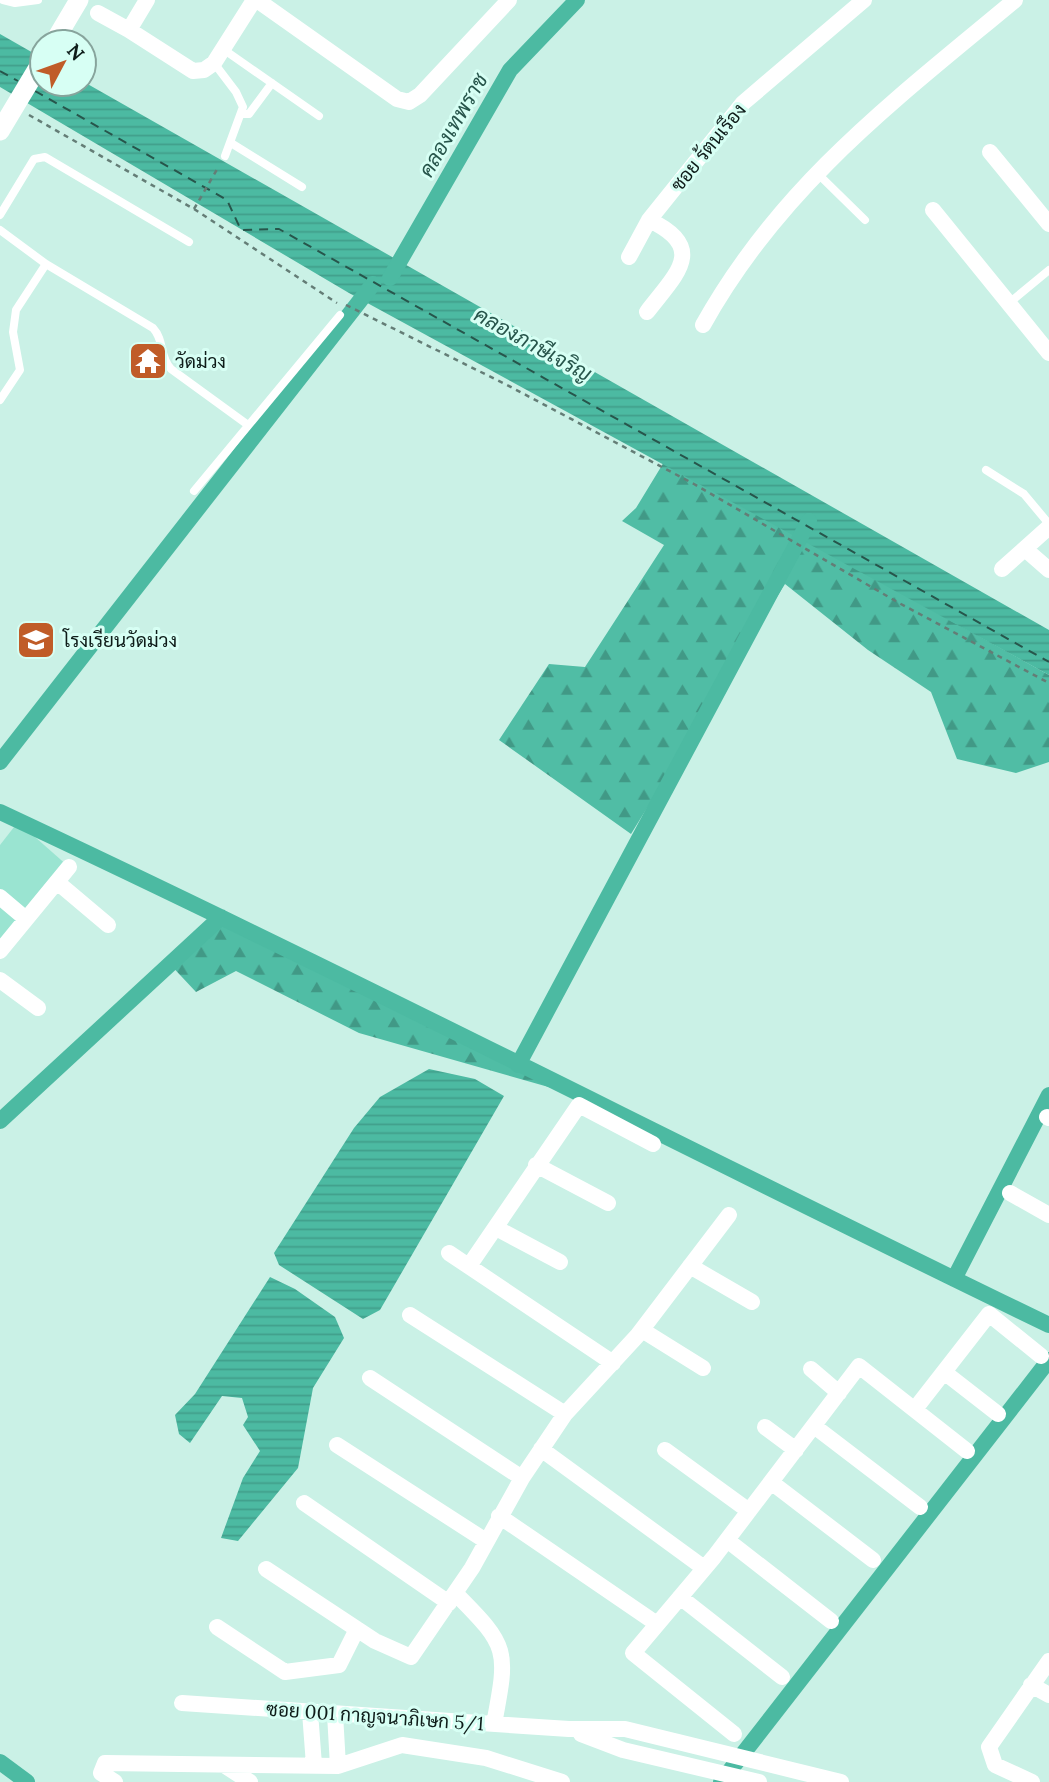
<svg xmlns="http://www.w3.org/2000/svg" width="1049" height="1782" viewBox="0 0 1049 1782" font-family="Lora,Sarabun,serif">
<defs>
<pattern id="forest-firs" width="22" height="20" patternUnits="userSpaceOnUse" patternTransform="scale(1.75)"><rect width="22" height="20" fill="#50bda5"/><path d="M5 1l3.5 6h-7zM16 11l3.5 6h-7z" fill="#419986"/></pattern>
<pattern id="water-rules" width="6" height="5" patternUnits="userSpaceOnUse" patternTransform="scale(1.75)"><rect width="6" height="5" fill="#4cbaa2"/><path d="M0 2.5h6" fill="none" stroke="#419f8b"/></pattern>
</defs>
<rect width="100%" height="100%" fill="#caf1e6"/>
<path fill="url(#forest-firs)" d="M664,462L1049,675V762L1016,773L957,759L931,692L868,650L785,584L631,834L499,740L549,664L585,667L664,545L622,521L636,508Z
M219,912L517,1056L552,1088L359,1033L236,971L196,992L166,960Z"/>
<path fill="#9ae4d1" d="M18,822L69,867L0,953V845Z"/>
<path fill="url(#water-rules)" d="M0,34L42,58V84L84,82L1049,630V675L349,293L0,87Z
M429,1069L475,1079L504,1096L380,1310L363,1319L279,1265L274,1253L354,1128L380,1097Z
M270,1277L295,1289L335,1317L344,1338L313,1388L298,1468L238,1541L221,1538L243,1478L260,1451L243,1425L248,1417L242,1398L222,1396L190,1443L179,1434L175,1415L195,1394Z"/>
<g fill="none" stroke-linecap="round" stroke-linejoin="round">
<path stroke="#4cbaa2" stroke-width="16" d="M390,278L510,70L577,0
M0,762L373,284
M0,812C353,977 699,1156 1049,1325
M518,1065L809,521
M0,1121L221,917
M954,1279L1049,1095
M0,1762L27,1782
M721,1782L1049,1360"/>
<path stroke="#27554b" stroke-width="2" stroke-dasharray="9 7" stroke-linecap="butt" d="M0,71L18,81
M35,91L227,200L241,230L279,229L1049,662"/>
<path stroke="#647d76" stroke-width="2.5" stroke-dasharray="5 5" stroke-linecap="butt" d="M29,115L194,209L337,303
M194,209L219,166
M346,305L507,385L694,484L899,603L1049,683"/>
<path stroke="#fff" stroke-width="8" d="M3,0L15,3L38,0
M223,49L319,116
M214,63L236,92L243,107L225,156
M242,114H249L272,83
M231,143L302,187
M816,172L865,220
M0,215L34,159L45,157L189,242
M0,230L46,264L153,328C165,341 159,356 171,369L248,425
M1009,303L1049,270
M0,400L20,370L13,332L16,310L46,264
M986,470L1024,494L1049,524
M194,491L340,315"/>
<path stroke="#fff" stroke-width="16" d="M257,0L397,99L409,102L420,95L509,0
M98,13L129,30L147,0
M129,30L193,71L204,70L214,63L254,0
M990,152L1049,224
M933,210L1049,353
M629,257L649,220
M647,312C675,275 709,248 649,220L743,103L864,0
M703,325C781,185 895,100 1015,0
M1025,549L1049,570
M1002,569L1049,527
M57,882L108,925
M0,897L26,919
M0,951L69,867
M0,980L38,1008
M1047,1117L1049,1118
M536,1165L608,1203
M1010,1193L1049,1215
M496,1228L560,1262
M449,1253L613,1363
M469,1266L579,1105L653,1144
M690,1266L752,1302
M410,1315L565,1414
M642,1330L703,1368
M811,1369L839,1393
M944,1372L998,1414
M370,1378L522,1478
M915,1409L989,1314L1041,1356
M814,1426L920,1507
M765,1427L796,1450
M337,1445L486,1541
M541,1449L704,1568
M665,1450L749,1511
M771,1482L873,1560
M304,1503L449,1603
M499,1516L657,1624
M727,1540L831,1621
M266,1569L375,1641L411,1657L472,1568L522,1478L565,1414L637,1336L729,1215
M456,1594C509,1647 508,1650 494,1724
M680,1597L782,1677
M217,1627L285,1672L339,1665L357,1629
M1031,1685L1049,1695
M182,1703L569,1729H625L841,1782
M310,1712L314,1765
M335,1714L338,1766
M581,1734L623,1750L759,1782
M734,1734L633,1653L714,1557L859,1366L967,1451
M224,1765L250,1782
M115,1782L101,1773L105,1763L338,1766L402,1745L486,1758L562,1782
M1032,1782L995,1765L989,1747L1049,1661"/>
<path stroke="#fff" stroke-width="19" d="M54,42L79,0
M0,131L42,61"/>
</g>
<defs>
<symbol id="temple-square" viewBox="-11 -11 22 22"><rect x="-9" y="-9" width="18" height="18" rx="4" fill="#c05c28" stroke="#d7fff4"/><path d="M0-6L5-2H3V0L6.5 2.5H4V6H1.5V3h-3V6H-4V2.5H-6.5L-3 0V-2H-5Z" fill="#fff"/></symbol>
<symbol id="school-square" viewBox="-11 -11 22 22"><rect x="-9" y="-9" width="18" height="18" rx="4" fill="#c05c28" stroke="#d7fff4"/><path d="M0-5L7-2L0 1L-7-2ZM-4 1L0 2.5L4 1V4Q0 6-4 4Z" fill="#fff"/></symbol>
</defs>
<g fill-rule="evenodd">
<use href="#temple-square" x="126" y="339" width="44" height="44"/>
<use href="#school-square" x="14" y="618" width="44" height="44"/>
</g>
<g text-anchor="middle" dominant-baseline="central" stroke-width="6" stroke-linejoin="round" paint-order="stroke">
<g font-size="19" fill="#0e1c19" stroke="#d7fff4">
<text transform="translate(708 147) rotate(-51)">ซอย ร้ตนเรึอง</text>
<text transform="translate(375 1716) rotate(4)">ซอย 001 กาญจนาภิเษก 5/1</text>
</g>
<g font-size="19" fill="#0e1c19" stroke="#d7fff4" text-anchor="start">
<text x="175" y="361">วัดม่วง</text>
<text x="63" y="640">โรงเรียนวัดม่วง</text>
</g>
<g font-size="21" font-style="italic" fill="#27554b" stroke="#d7fff4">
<text transform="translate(453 125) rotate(-60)">คลองเทพราช</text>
<text transform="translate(533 344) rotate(29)">คลองภาษีเจริญ</text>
</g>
</g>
<g transform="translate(63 63) rotate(49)"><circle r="33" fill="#d7fff4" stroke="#87a49c" stroke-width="2"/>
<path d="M0-5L12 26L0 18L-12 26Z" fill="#c05c28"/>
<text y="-10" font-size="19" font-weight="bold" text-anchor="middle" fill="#0e1c19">N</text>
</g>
</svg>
